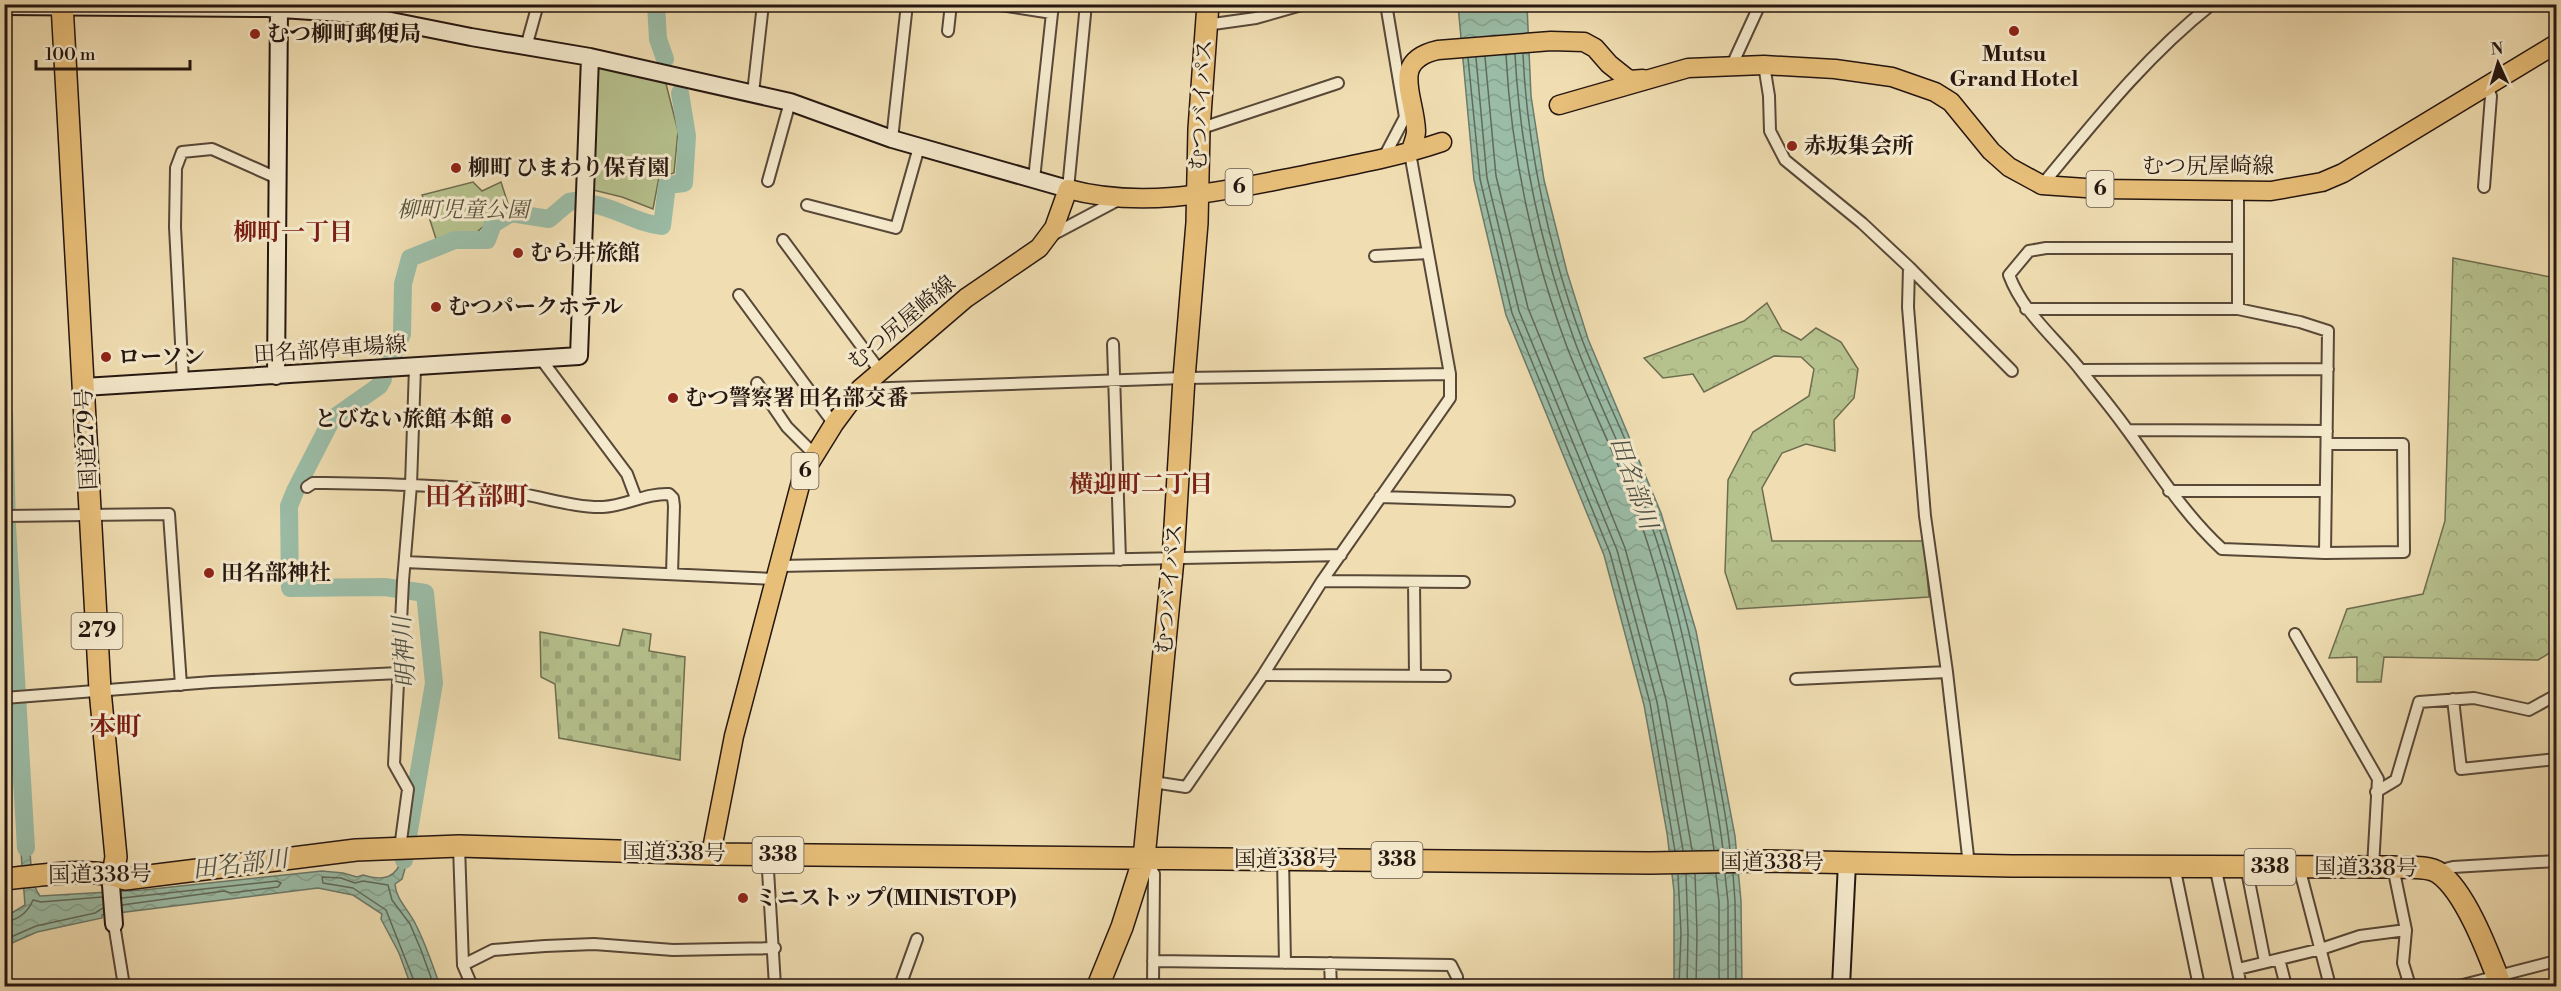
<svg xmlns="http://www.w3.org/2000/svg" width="2561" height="991" viewBox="0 0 2561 991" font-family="'Libre Bodoni','Noto Serif JP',serif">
<defs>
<pattern id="forest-crowns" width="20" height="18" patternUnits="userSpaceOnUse" patternTransform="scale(1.5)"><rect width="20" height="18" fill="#b6c28e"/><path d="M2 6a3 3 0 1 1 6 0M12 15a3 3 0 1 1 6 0" fill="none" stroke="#9ca679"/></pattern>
<pattern id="cemetery-stones" width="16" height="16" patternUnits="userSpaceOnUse" patternTransform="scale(1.5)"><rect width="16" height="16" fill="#b6c28e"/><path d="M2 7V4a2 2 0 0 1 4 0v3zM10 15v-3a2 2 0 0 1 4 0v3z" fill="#9ca679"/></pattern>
<pattern id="water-waves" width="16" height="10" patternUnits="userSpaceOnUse" patternTransform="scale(1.5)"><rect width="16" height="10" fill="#9bbda7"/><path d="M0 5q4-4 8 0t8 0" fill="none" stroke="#85a28f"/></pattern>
</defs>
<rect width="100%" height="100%" fill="#f0deb2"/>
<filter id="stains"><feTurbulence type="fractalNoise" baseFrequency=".00333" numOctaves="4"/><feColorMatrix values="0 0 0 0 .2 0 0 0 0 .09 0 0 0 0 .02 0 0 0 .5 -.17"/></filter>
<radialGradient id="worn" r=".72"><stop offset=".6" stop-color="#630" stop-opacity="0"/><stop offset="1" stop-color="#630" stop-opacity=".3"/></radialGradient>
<path fill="#b6c28e" stroke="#6e6c4f" stroke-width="1.5" d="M597,66L664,76L678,131L674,173L659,177L653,209L622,197L593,190Z
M473,182L482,191L501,182L510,210L492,219L477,232L437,242L422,195Z"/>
<path fill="url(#forest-crowns)" stroke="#6e6c4f" stroke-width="1.5" d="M2453,258L2556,278V649L2538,660L2384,657L2381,682H2357V657L2329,658L2347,609L2423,594L2445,521Z
M1767,303L1782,330L1801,340L1816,328L1841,342L1858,369L1854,398L1834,420L1835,451L1806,444L1782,453L1762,488L1772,541H1924L1929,597L1737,609L1725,572L1728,480L1753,432L1809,396L1814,369L1801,357L1774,356L1704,392L1693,374L1663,378L1644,358L1744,321Z"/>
<path fill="url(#cemetery-stones)" stroke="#6e6c4f" stroke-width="1.5" d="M623,629L651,634L649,651L685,657L680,760L559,738L555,684L541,677L540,632L619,646Z"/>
<path fill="url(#water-waves)" stroke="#6c7a6b" stroke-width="1.5" d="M1458,5H1527L1531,96L1544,180L1567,272L1588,339L1661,513L1696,631L1735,836L1741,901L1742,986H1674V891L1667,833L1644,705L1604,555L1506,315L1474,180Z
M19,826H29C30,842 29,884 40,896L143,890L322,871L343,873L357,877L363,875C383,881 397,879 402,857L408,858L402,879L395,884C396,900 409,910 416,925C426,945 433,966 440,986H411L399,953L381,919L382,914L353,895L318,888L102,915V918L37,932L5,946V917L25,905Z"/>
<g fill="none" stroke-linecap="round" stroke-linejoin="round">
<path stroke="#606a5c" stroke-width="1.5" d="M1515,54C1520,152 1542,250 1575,342C1597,402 1627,458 1649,518C1672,582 1686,649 1699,716C1708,760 1718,805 1723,850
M1523,54C1527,147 1550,254 1583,342C1606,401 1636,457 1656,518C1683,597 1701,678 1715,760C1721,790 1727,820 1730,850
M1506,55C1511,152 1533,256 1567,347C1590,406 1620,463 1641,523C1667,600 1685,680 1699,760C1704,790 1710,820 1714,850
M1485,57L1496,176L1528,308L1625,548L1666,700L1692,850
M1468,58L1480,179L1512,313L1610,553L1650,703L1675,851
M1476,58L1487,178L1519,311L1617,550L1657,702L1683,850
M1686,874L1688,933L1687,986
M1695,874L1697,933L1696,986
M1716,874L1719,902V986
M1725,874L1728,902V986
M1733,874L1735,901L1736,986
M1678,875L1681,933L1679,986
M122,898L277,881L281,883L278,887L231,893L224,891L122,905
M4,922C19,920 28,912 33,900L41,902L102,897
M4,940L36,926L95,913L103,908
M416,986L386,910L353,888L323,883L322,877L341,878L355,883L363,881L388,885L392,900L410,924L421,950L434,986"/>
<path stroke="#9bbda7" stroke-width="18" d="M656,4L658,39L665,59
M592,204C617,208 635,223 662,226L667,185L684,183L687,136L680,93
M391,360L402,334L403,284L410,258L455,240H487L493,224L511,213L549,219L569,202L575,201
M383,379L379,386L332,419L296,489L289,506L290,588L385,587L425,593L434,683L404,860
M4,413L7,525L26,848"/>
<defs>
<path id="street" d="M994,4L1052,13
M1206,25L1256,18L1305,4
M948,31L951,4
M526,47L538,4
M1732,65L1760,4
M1764,65L1769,96L1770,131L1785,160L1862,223L1909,267L1908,307L1925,516L1947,672L1969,865
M753,93L763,4
M1199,129L1338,83
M892,139L907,4
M1383,159L1405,117L1386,4
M1034,179L1053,4
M768,181L790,102
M2042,185C2095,121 2146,56 2212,4
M2484,187L2491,96L2487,86
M1068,189L1086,4
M2238,192V309L2300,322L2328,331L2325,553
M807,205L896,228L919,147
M1052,235L1120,199
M783,240L880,371
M2238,248H2046L2029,251L2009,275C2024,315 2058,340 2083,373C2098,392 2114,411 2128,431C2158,472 2184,514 2222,549L2325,553L2404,552L2403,444H2327
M1375,256L1428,253
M1909,267L2012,371
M739,295L834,424
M2026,309H2238
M1113,344L1120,560
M541,359L627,474L636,498
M2081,370L2328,369
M183,381L175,227L176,168L182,152L212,149L277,178
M757,383L787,427L815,455
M860,389L1184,378L1450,374
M2128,430L2327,431
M307,487L313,483H325C386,484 447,485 508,492C538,495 573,508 603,507C626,506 645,493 669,494L673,498L674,506L672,574
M2169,491H2326
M1380,497L1509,501
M4,516L169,514L181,685
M405,562L775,579
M779,566L1341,555
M1322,581L1464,582
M1414,582L1415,676
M2295,634L2378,779L2373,867
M1263,675L1445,676
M1796,679L1947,672
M4,698L212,682L399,673
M2453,699L2461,769L2556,759
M1153,782L1186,787L1263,675L1322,581L1450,398V374L1410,153
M2376,792L2396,780L2419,702L2474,698L2529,710L2556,695
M459,846L463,965L472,986
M400,848L408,789L394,764L403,581L411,485L415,367
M767,854L775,986
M1144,858L1154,874L1153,986
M1283,858L1285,963
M2174,866L2199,986
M2215,866L2241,986
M2246,866L2265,962
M2299,867L2330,986
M2393,867L2406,930L2403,963L2410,986
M2437,871L2453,867L2556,861
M114,924L124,986
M2279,959L2286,986
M1153,961L1451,965L1457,977V986
M1330,963L1331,986
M463,965L493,950L545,946L594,944L673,950L775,948
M2238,969L2321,949L2360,936L2406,930
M900,986L917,939
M2459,986L2556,961"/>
<path id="secondary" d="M4,6L267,8L356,14L471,37L590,57L790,102L892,139L1068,189
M276,376L279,8
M84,387L579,356L590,57
M113,874L111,885L114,924
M1841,986L1847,863"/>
<path id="primary" d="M1559,105L1688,68L1764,65L1835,69L1892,77L1935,92L1951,102L1991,151L2009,167L2042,185L2100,189L2271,191L2322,182L2343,173L2556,44
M1410,153C1412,146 1416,138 1416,131C1415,96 1389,61 1438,50L1551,41L1584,42L1595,48L1609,64L1629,80L1643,79
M711,854L734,736L803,474L834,424L860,389L966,298L1039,248L1054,228L1068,189C1145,210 1222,191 1299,176C1347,166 1395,158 1442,142"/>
<path id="highway" d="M62,4L100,690L116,857L113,874
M4,879C40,876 92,866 125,879L356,850L459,846L711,854L1650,863L1763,861L2012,866L2393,867C2405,868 2428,865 2439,873C2466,892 2489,955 2501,986
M1098,986L1122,927L1144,858L1173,559L1184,378L1197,223L1199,129L1208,4"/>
</defs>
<use href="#street" stroke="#584838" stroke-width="14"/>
<use href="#secondary" stroke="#251610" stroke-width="20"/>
<use href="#primary" stroke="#251610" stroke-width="21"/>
<use href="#highway" stroke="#251610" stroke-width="24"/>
<use href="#street" stroke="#f5eacd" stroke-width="10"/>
<use href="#secondary" stroke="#f5eacd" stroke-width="16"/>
<use href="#primary" stroke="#e8bf79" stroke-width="18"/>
<use href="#highway" stroke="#e8bf79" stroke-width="21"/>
</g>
<g fill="#8f2418" stroke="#f5eacd" stroke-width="2">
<circle cx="2014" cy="31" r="6"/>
<circle cx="255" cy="34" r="6"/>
<circle cx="1792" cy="146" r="6"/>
<circle cx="456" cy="168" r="6"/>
<circle cx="518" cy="253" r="6"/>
<circle cx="436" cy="307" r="6"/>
<circle cx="106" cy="357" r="6"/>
<circle cx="673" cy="398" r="6"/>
<circle cx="506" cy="419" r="6"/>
<circle cx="209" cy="573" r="6"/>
<circle cx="743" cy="898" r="6"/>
</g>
<g text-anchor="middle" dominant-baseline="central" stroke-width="6" stroke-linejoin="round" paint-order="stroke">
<g fill="#f5eacd" stroke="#635649" stroke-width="1.5">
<rect x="1225.5" y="169" width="27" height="36" rx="4.5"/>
<rect x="2086.5" y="171" width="27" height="36" rx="4.5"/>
<rect x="791.5" y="453" width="27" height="36" rx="4.5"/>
<rect x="71.5" y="613" width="51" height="36" rx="4.5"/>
<rect x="752.5" y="837" width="51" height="36" rx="4.5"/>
<rect x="1371.5" y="842" width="51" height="36" rx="4.5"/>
<rect x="2244.5" y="849" width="51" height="36" rx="4.5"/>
</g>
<g font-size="21" font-weight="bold" fill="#251610">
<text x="1239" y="187">6</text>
<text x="2100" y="189">6</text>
<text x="805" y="471">6</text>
<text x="97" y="631">279</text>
<text x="778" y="855">338</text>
<text x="1397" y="860">338</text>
<text x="2270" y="867">338</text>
</g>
<g font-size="22" font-weight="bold" fill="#251610" stroke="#f5eacd" text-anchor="start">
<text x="267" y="34">むつ柳町郵便局</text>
<text x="2014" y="54" text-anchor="middle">Mutsu<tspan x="2014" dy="25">Grand Hotel</tspan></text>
<text x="1804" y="146">赤坂集会所</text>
<text x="468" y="168">柳町 ひまわり保育園</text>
<text x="530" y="253">むら井旅館</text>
<text x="448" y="307">むつパークホテル</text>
<text x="118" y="357">ローソン</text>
<text x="685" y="398">むつ警察署 田名部交番</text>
<text x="494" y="419" text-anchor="end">とびない旅館 本館</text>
<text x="221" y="573">田名部神社</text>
<text x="755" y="898">ミニストップ(MINISTOP)</text>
</g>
<g font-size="22" fill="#251610" stroke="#f5eacd">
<text transform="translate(1202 105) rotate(-87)">むつバイパス</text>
<text x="2208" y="166">むつ尻屋崎線</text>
<text transform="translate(902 323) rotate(-40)">むつ尻屋崎線</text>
<text transform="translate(330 350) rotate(-4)">田名部停車場線</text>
<text transform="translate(87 439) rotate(-93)">国道279号</text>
<text transform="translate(1170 589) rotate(-85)">むつバイパス</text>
<text transform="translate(674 853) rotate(1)">国道338号</text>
<text x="1286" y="859">国道338号</text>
<text x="1772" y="862">国道338号</text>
<text transform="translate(2366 868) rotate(1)">国道338号</text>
<text transform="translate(100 875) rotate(-1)">国道338号</text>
</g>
<g font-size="22" font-style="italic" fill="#58523c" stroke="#f5eacd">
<text x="463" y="210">柳町児童公園</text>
</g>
<g font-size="24" font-weight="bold" fill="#7a1f14" stroke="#f5eacd">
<text x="293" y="233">柳町一丁目</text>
<text x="1141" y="485">横迎町二丁目</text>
</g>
<g font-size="24" font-style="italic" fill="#4e5045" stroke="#f5eacd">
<text transform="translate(1633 483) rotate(71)">田名部川</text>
<text transform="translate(405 652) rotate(-94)">明神川</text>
<text transform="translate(240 865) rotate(-7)">田名部川</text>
</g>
<g font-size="26" font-weight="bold" fill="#7a1f14" stroke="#f5eacd">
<text x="477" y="497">田名部町</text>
<text x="116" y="727">本町</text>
</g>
</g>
<rect width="2561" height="991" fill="none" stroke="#f0deb2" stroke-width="24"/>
<rect x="6" y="6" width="2549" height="979" fill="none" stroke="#251610" stroke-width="3"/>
<rect x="12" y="12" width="2537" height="967" fill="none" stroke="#251610" stroke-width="1.5"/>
<g transform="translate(2498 63) rotate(356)" stroke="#f5eacd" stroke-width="4.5" paint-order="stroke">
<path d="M0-4.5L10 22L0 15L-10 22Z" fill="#251610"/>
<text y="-9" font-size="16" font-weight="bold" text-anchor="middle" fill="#251610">N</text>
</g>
<path d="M36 60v9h154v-9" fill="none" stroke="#251610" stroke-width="3"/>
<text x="45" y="60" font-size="18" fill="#251610" stroke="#f5eacd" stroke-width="4.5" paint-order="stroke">100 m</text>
<rect width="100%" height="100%" filter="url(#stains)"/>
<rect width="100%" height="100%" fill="url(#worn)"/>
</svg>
